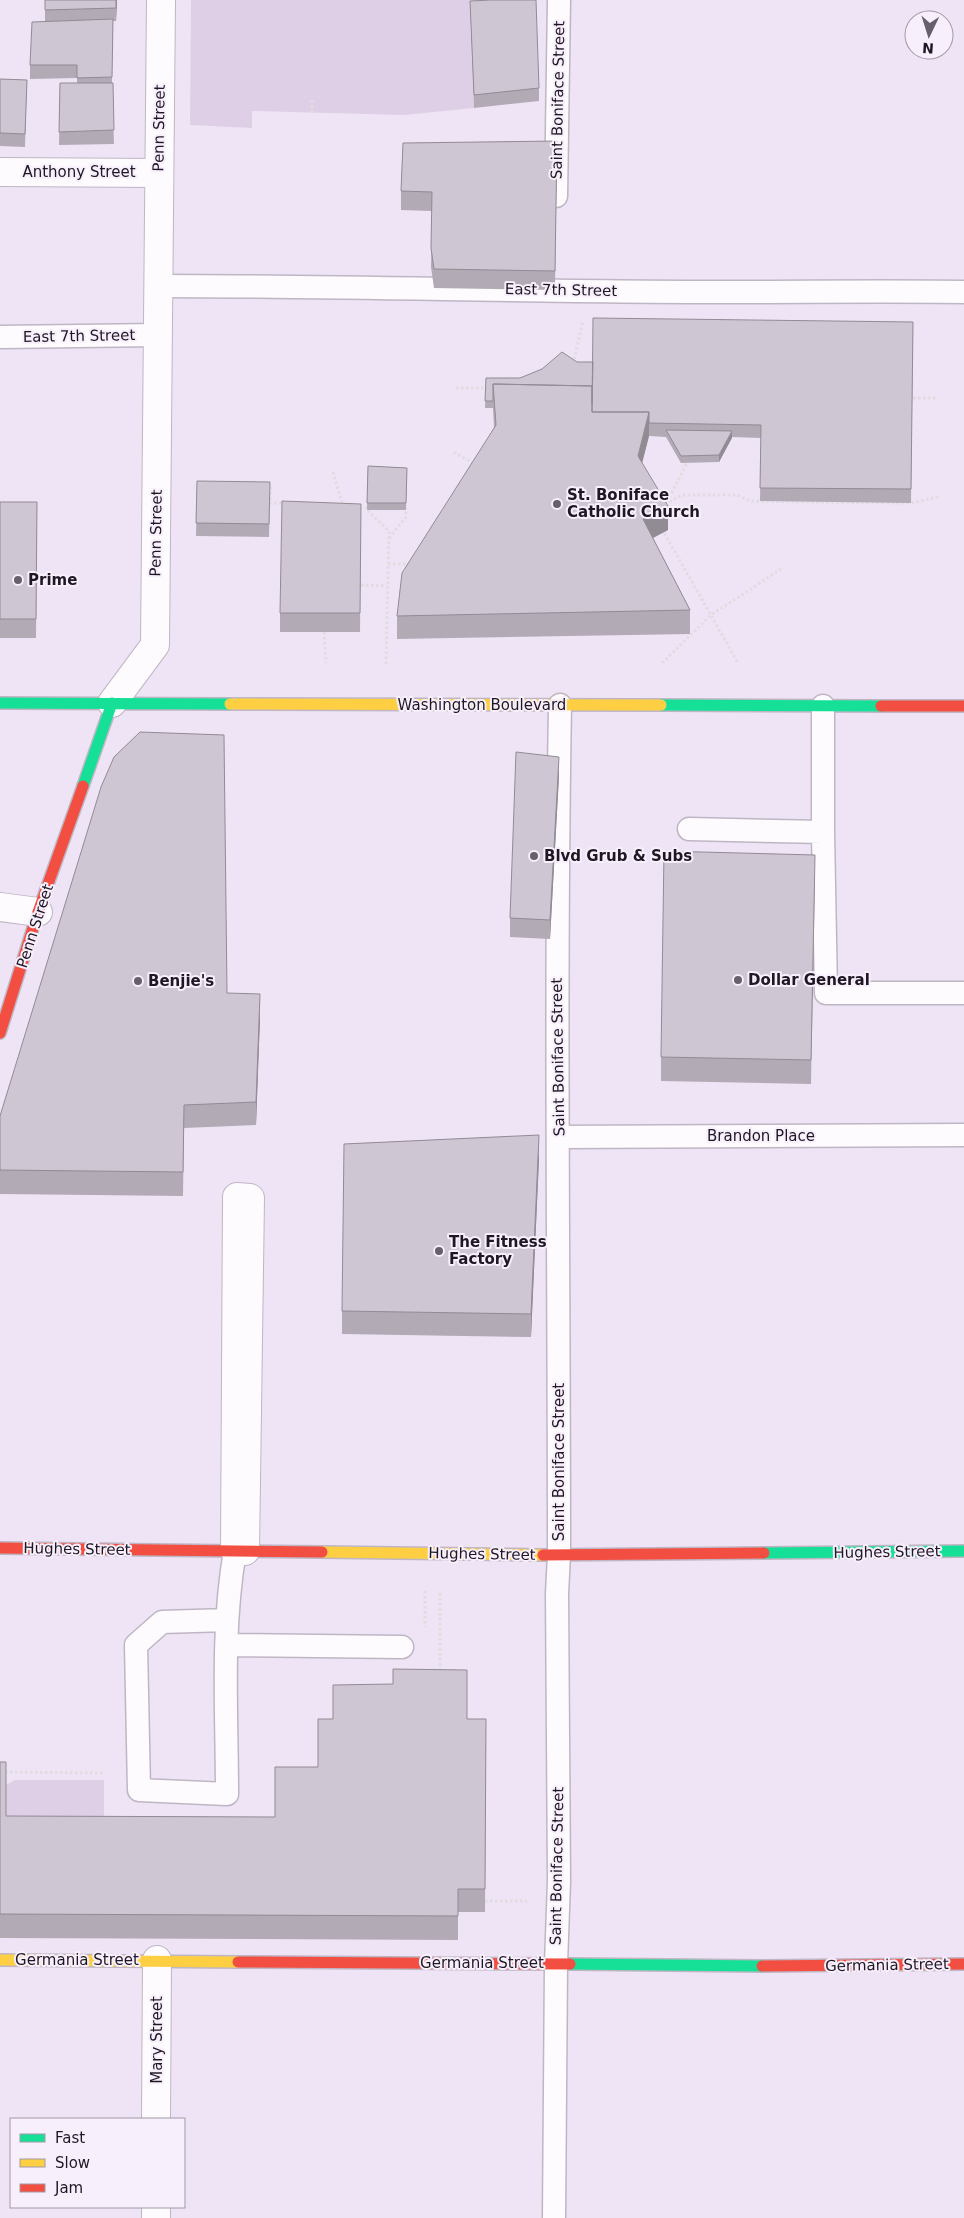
<svg xmlns="http://www.w3.org/2000/svg" width="964" height="2218" viewBox="0 0 964 2218" font-family="'DejaVu Sans',sans-serif">
<rect width="100%" height="100%" fill="#efe4f5"/>
<path fill="#decfe6" d="M191,0H500L470,15L474,108L404,115L252,111V128L190,125Z
M15,1780H104V1840H6V1785Z"/>
<g fill="none" stroke-linecap="round" stroke-linejoin="round">
<defs>
<path id="lane" d="M556,196L559,0
M157,286C348,286 538,292 729,292C807,292 886,291 964,292
M0,337L158,335
M689,829L823,832V706
M823,832L826,993H964
M559,1137L964,1135
M227,1620L162,1622L136,1645L139,1790L227,1794C227,1713 221,1631 235,1551
M227,1645L402,1647
M554,2218L556,1964L559,1881L557,1593L559,1555C559,1272 555,988 560,705"/>
<path id="street" d="M0,172L158,173
M112,703L155,645L161,0
M0,907L38,912
M235,1551L237,1197L250,1198L245,1551
M156,2119L157,1960
M156,2218V2207"/>
<path id="fast" d="M0,703L230,704
M661,705L881,706
M83,786L112,703
M764,1553L964,1551
M570,1964L762,1966"/>
<path id="slow" d="M230,704L661,705
M322,1552L543,1555
M0,1960L238,1962"/>
<path id="jam" d="M881,706H964
M0,1033L38,912L83,786
M0,1548L322,1552
M543,1555L764,1553
M238,1962L570,1964
M762,1966L964,1964"/>
</defs>
<use href="#lane" stroke="#bfb6c4" stroke-width="25"/>
<use href="#street" stroke="#bfb6c4" stroke-width="30"/>
<use href="#fast" stroke="#bfb6c4" stroke-width="14"/>
<use href="#slow" stroke="#bfb6c4" stroke-width="14"/>
<use href="#jam" stroke="#bfb6c4" stroke-width="14"/>
<path stroke="#e0dce1" stroke-width="3" stroke-dasharray="2.5 2.5" stroke-linecap="butt" d="M312,100V112
M573,364L583,321
M456,388H488
M913,398H938
M454,452L474,464
M333,472L343,506
M270,487V503H284
M667,502L688,461
M665,504L682,495H737L750,501L896,503H911L938,497
M367,506V510L389,531L386,664
M662,529L738,663
M389,538L406,517V508
M388,564H411
M361,585L387,586
M324,632L326,663
M662,663L711,615L781,569
M425,1591V1627
M440,1593V1673
M0,1772L104,1773
M485,1901H527"/>
<use href="#lane" stroke="#fdfbfe" stroke-width="22"/>
<use href="#street" stroke="#fdfbfe" stroke-width="28"/>
<use href="#fast" stroke="#16e098" stroke-width="11"/>
<use href="#slow" stroke="#ffcf43" stroke-width="11"/>
<use href="#jam" stroke="#f24e42" stroke-width="11"/>
</g>
<path fill="#b2aab5" d="M45,0H117L116,21H113L112,83L114,144L59,145L60,83H77V78L30,79V65L45,21Z
M470,1L539,88V101L474,108Z
M0,79L27,80L25,147L0,146Z
M557,141L555,290L434,288L431,267L432,211L401,210V191Z
M913,322L911,503L760,501L761,438L732,437L719,462L681,463L666,437L649,436L642,463L668,530L653,538L690,610V634L397,639V616L494,428L493,408H485L486,378H520L577,362H593Z
M368,466L407,468L406,510H367Z
M197,481L270,495L269,537L196,536Z
M0,502H37L36,638H0Z
M361,504L360,632H280V613Z
M559,776L550,939L510,937V918Z
M815,878L811,1084L661,1081V1057Z
M227,993L260,1018L256,1125L184,1128L183,1196L0,1194V1116Z
M539,1159L531,1337L342,1334V1311Z
M333,1719H486L485,1912H458V1940L0,1938V1762L6,1816L275,1817L318,1767Z"/>
<path fill="#918b94" d="M116,0H117L116,21Z
M649,412V436L638,479V456Z
M732,431V438L719,462V455Z
M668,506V530L643,543V519Z
M559,757V776L550,939V920Z
M260,994V1018L256,1125V1102Z
M539,1135V1159L531,1337V1314Z"/>
<path fill="#cfc6d3" stroke="#918b94" d="M45,0H116V8L45,10Z
M491,0H536L539,88L474,95L470,1Z
M113,19L112,77L77,78V65H30L32,22Z
M0,79L27,80L25,134L0,133Z
M60,83H113L114,130L59,132Z
M557,141L555,271L434,269L431,248L432,192L401,191L403,143Z
M593,318L913,322L911,489L760,488L761,425L649,423V412H592Z
M562,352L577,362H593L592,403V386L493,384V401H485L486,378H520L542,369Z
M493,384L592,386V412H649L638,456L668,506L643,519L690,610L397,616L402,573L496,425Z
M666,430L732,431L719,455L681,456Z
M368,466L407,468L406,503H367Z
M197,481L270,482L269,524L196,523Z
M282,501L361,504L360,613H280Z
M0,502H37L36,619H0Z
M140,732L224,735L227,993L260,994L256,1102L184,1105L183,1172L0,1170V1116L101,787L114,757Z
M516,752L559,757L550,920L510,918Z
M664,851L815,855L811,1060L661,1057Z
M539,1135L531,1314L342,1311L344,1144Z
M393,1669L467,1670V1719H486L485,1889H458V1916L0,1914V1762H6V1816L275,1817V1767H318V1719H333V1685L393,1684Z"/>
<g fill="#685f6c" stroke="#f8effc" stroke-width="2">
<circle cx="557" cy="504" r="5"/>
<circle cx="18" cy="580" r="5"/>
<circle cx="534" cy="856" r="5"/>
<circle cx="738" cy="980" r="5"/>
<circle cx="138" cy="981" r="5"/>
<circle cx="439" cy="1251" r="5"/>
</g>
<g text-anchor="middle" dominant-baseline="central" stroke-width="4" stroke-linejoin="round" paint-order="stroke">
<g font-size="15" fill="#1f1823" stroke="#f8effc">
<text transform="translate(558 100) rotate(-89)">Saint Boniface Street</text>
<text transform="translate(159 128) rotate(-89)">Penn Street</text>
<text x="79" y="172">Anthony Street</text>
<text transform="translate(561 290) rotate(1)">East 7th Street</text>
<text transform="translate(79 336) rotate(-1)">East 7th Street</text>
<text transform="translate(156 533) rotate(-89)">Penn Street</text>
<text x="482" y="705">Washington Boulevard</text>
<text transform="translate(35 926) rotate(-72)">Penn Street</text>
<text transform="translate(558 1057) rotate(-91)">Saint Boniface Street</text>
<text x="761" y="1136">Brandon Place</text>
<text transform="translate(559 1462) rotate(-90)">Saint Boniface Street</text>
<text transform="translate(77 1549) rotate(1)">Hughes Street</text>
<text transform="translate(887 1552) rotate(-1)">Hughes Street</text>
<text transform="translate(482 1554) rotate(1)">Hughes Street</text>
<text transform="translate(557 1866) rotate(-89)">Saint Boniface Street</text>
<text x="77" y="1960">Germania Street</text>
<text x="482" y="1963">Germania Street</text>
<text transform="translate(887 1965) rotate(-1)">Germania Street</text>
<text transform="translate(157 2040) rotate(-90)">Mary Street</text>
</g>
<g font-size="15" font-weight="bold" fill="#1f1823" stroke="#f8effc" text-anchor="start">
<text x="567" y="495">St. Boniface<tspan x="567" dy="17">Catholic Church</tspan></text>
<text x="28" y="580">Prime</text>
<text x="544" y="856">Blvd Grub &amp; Subs</text>
<text x="748" y="980">Dollar General</text>
<text x="148" y="981">Benjie's</text>
<text x="449" y="1242">The Fitness<tspan x="449" dy="17">Factory</tspan></text>
</g>
</g>
<rect x="10" y="2118" width="175" height="90" fill="#f8effc" stroke="#a199a5"/>
<rect x="20" y="2134" width="25" height="8" fill="#16e098" stroke="#a199a5"/>
<text x="55" y="2143" font-size="15" fill="#1f1823">Fast</text>
<rect x="20" y="2159" width="25" height="8" fill="#ffcf43" stroke="#a199a5"/>
<text x="55" y="2168" font-size="15" fill="#1f1823">Slow</text>
<rect x="20" y="2184" width="25" height="8" fill="#f24e42" stroke="#a199a5"/>
<text x="55" y="2193" font-size="15" fill="#1f1823">Jam</text>
<g transform="translate(929 35) rotate(184)"><circle r="24" fill="#f8effc" stroke="#a199a5"/>
<path d="M0-4L9 19L0 12L-9 19Z" fill="#685f6c"/>
<text y="-8" font-size="14" font-weight="bold" text-anchor="middle" fill="#1f1823">N</text>
</g>
</svg>
